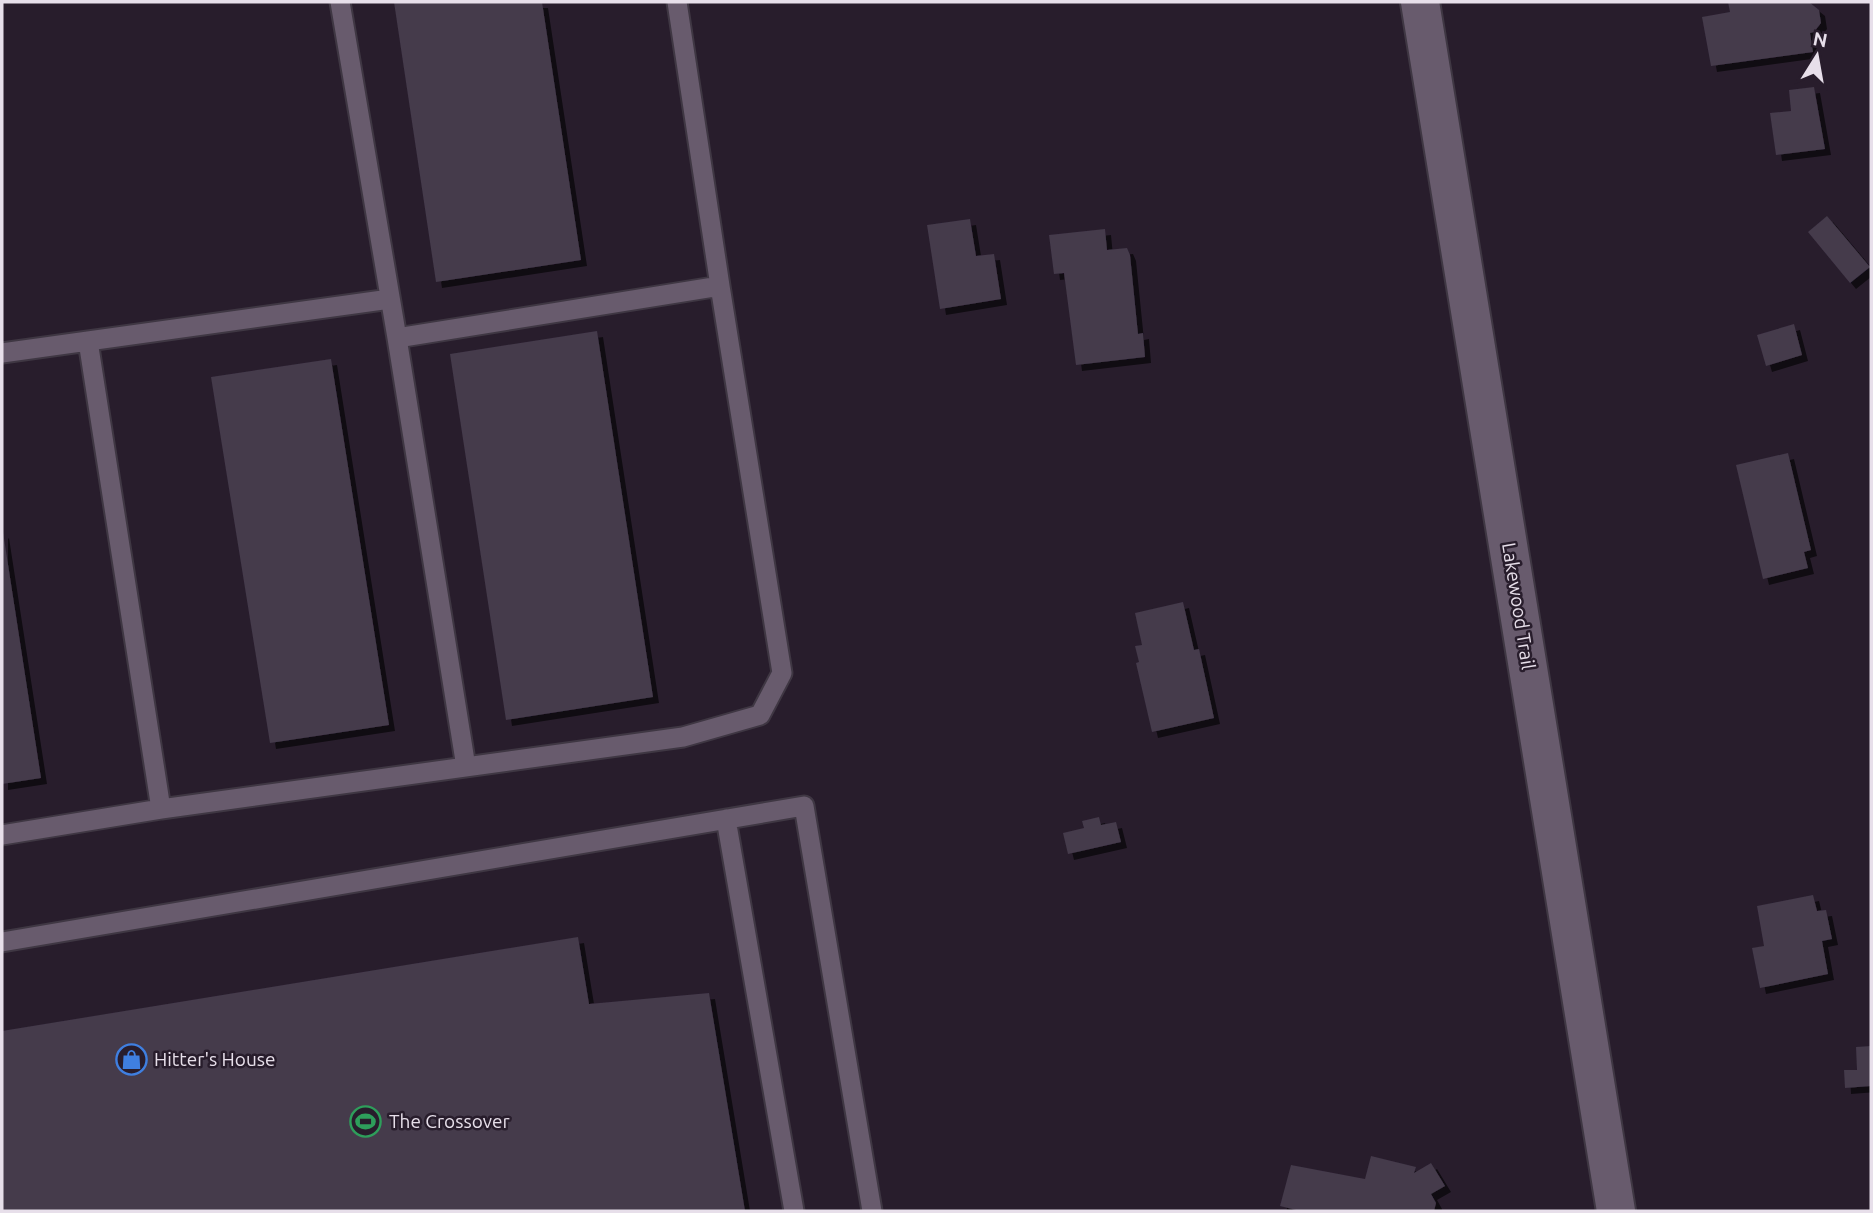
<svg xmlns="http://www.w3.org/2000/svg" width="1873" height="1213" viewBox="0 0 1873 1213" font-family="Ubuntu,sans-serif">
<defs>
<filter id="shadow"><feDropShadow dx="6" dy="6" stdDeviation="0" flood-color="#0009"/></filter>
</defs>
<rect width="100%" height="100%" fill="#281d2c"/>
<path fill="#443a4b" filter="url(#shadow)" d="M394,2H542L581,260L436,282Z
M1728,2H1809L1819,10L1821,23L1814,32L1810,33L1813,52L1711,66L1702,17L1730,12Z
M1814,87L1825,149L1776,155L1770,113L1791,111L1789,90Z
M1827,216L1870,267L1850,283L1808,232Z
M970,219L976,256L994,254L1001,299L940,309L927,225Z
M1105,229L1107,250L1127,248L1130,255L1138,334L1143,333L1145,357L1076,365L1064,273L1054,274L1049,235Z
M1794,324L1802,355L1766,366L1757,335Z
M597,331L653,697L506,720L450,354Z
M331,359L389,725L270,743L211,377Z
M1788,453L1811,550L1804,552L1808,568L1763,579L1736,465Z
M3,532L41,778L2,784V533Z
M1183,602L1194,650L1199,649L1214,718L1152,732L1136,663L1139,662L1135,646L1142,645L1135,613Z
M1099,817L1101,825L1116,822L1121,842L1068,854L1063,833L1084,828L1082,821Z
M1813,895L1817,911L1826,910L1832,939L1822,941L1828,974L1760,988L1752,948L1764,946L1757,906Z
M578,937L589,1004L709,993L745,1211H2V1031Z
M1871,1046V1086L1845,1088L1844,1070H1857L1856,1047Z
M1371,1156L1416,1167L1414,1173L1431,1163L1445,1186L1431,1194L1436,1203L1434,1211H1300L1280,1206L1291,1165L1365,1179Z"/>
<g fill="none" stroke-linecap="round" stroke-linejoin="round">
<defs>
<path id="lane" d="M340,2L397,338L720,286L677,2
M397,338L466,767
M2,353L390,299
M161,809L683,737L760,715L782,673L720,286
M726,819L794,1211
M2,835L161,809L88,341
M2,942L804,806L872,1211"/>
<path id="street" d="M1420,2L1616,1211"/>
</defs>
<use href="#lane" stroke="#3f3743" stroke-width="23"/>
<use href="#street" stroke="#3f3743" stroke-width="42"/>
<use href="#lane" stroke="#685b6d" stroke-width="19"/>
<use href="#street" stroke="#685b6d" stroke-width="38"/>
</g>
<defs>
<symbol id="shop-ring" viewBox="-11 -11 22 22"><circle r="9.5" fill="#281d2c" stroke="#3f7fe0" stroke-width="1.5"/><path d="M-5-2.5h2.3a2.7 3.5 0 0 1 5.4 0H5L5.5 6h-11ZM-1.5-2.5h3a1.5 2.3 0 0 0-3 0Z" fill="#3f7fe0"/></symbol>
<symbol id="stadium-ring" viewBox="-11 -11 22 22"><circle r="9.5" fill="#281d2c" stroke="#2e9e5b" stroke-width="1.5"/><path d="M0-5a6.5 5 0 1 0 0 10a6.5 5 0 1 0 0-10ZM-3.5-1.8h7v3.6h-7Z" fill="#2e9e5b"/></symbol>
</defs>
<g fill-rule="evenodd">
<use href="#shop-ring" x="114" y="1042" width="35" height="35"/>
<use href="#stadium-ring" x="348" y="1104" width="35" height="35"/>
</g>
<g text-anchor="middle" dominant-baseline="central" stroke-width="5" stroke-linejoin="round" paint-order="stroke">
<g font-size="19" fill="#e7dfea" stroke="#281d2c">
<text transform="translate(1519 606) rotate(81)">Lakewood Trail</text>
</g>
<g font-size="19" fill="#e7dfea" stroke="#281d2c" text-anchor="start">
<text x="154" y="1059">Hitter's House</text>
<text x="389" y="1121">The Crossover</text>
</g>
</g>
<rect width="1873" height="1213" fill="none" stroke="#e7dfea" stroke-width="7"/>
<g transform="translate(1817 56) rotate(11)" stroke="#281d2c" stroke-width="5" paint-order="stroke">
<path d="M0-5L12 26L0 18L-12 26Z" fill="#e7dfea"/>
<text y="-10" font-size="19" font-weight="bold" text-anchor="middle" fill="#e7dfea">N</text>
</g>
</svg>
